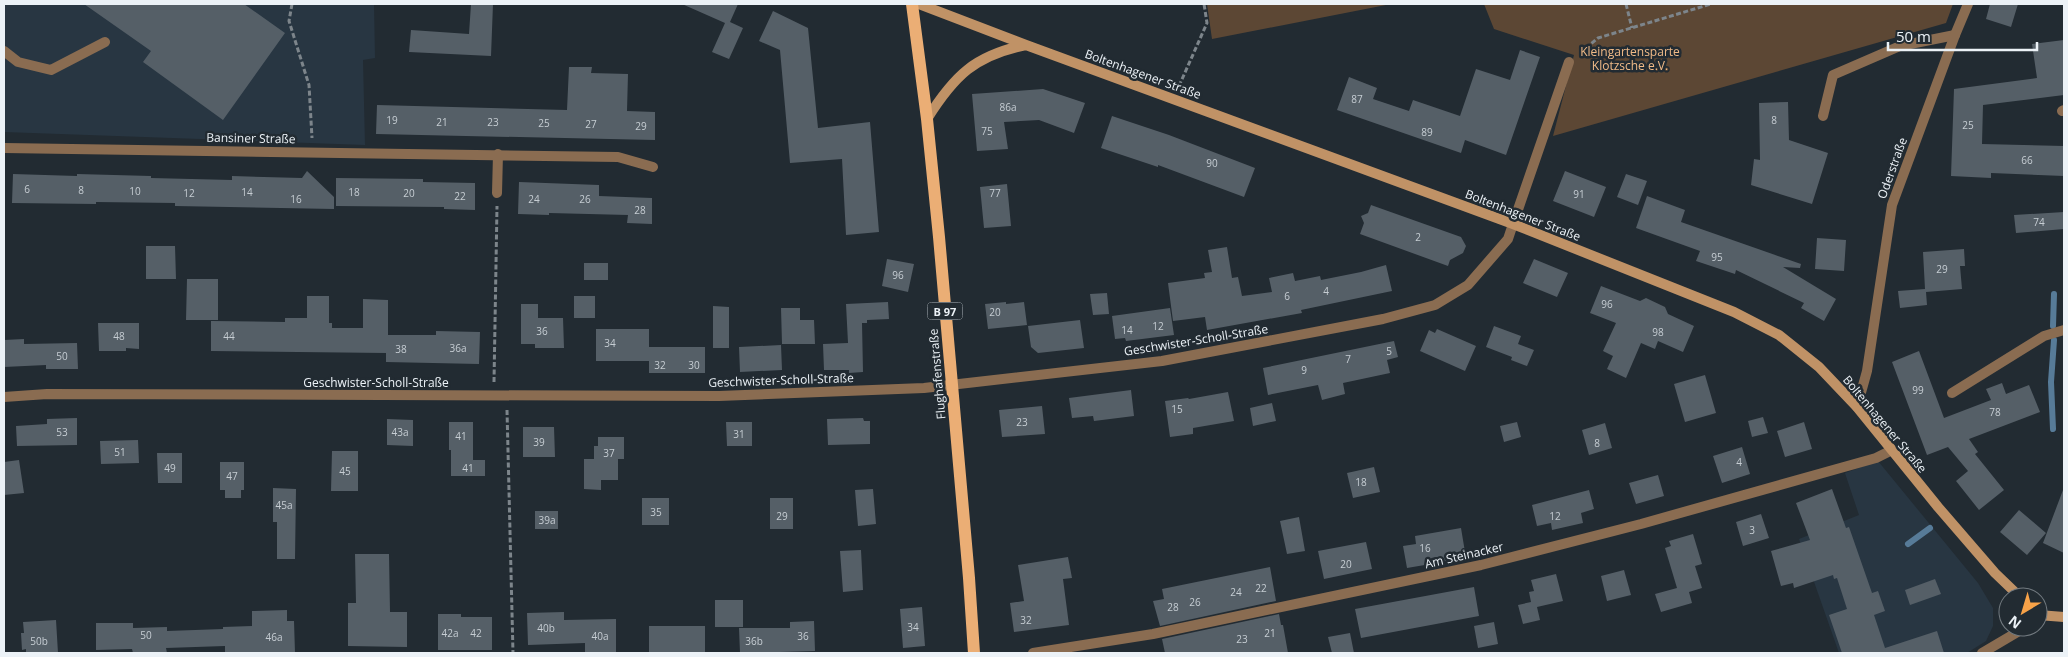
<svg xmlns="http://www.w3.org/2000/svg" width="2068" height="657" viewBox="0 0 2068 657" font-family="'Open Sans',sans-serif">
<rect width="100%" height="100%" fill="#222b32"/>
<path fill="#283642" d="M4,4H374L375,58L363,60L365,145L4,132Z
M1878,461L1978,583L1993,608V626L1986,641L1967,653H1839L1799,539L1859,515L1845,473Z"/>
<path fill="#5c4734" d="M1207,4H1391L1212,39Z
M1484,4H1953L1946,23L1553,136L1574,55L1494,29Z"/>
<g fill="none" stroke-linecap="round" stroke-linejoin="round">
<path stroke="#577b98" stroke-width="6" d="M2053,326L2054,294
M2053,429L2051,382L2054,340
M1908,544L1930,528"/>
</g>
<path fill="#555f67" d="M84,4H244L285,33L223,120L143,62L151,51Z
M471,4H493L491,56L409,52L411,30L469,34Z
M682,4H738L730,22L743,28L729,59L712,52L725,23Z
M1990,4H2018L2011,27L1986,19Z
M773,11L808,28L818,128L870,122L879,232L846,235L842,159L790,163L780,50L759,41Z
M2064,40V95L1983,105L1982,144L2064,146V176L1991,173V178L1951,176L1954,89L2037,78L2032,44Z
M1520,50L1540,57L1506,155L1465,140L1461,153L1337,110L1349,77L1377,88L1373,99L1409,111L1413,100L1460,116L1476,69L1510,80Z
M569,67H592L591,73L628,74L627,111L655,112V140L376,134L377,105L567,110Z
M1043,89L1085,103L1074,133L1039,120L1004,122L1008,149L977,151L972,94Z
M1788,102L1789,140L1828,153L1812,204L1751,185L1754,159L1760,160L1759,103Z
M1112,116L1169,135L1255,168L1244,197L1158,165V167L1101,148Z
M307,171L334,197V209L175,206V203L96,202V204L12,203L13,174L77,176V174L151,176V178L232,180V176L302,178Z
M1565,171L1606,187L1594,217L1553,201Z
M1626,174L1647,181L1638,205L1617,197Z
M336,178L423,179V182L475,183V210L444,209V207L336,206Z
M519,182L599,185V196L652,198V224L627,223L628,215L549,213V215L518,214Z
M1007,184L1011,226L984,228L980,187Z
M1647,196L1685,210L1681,222L1801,264L1800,268L1783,267L1836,299L1824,321L1801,308L1804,303L1736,270L1735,274L1696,261L1700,251L1636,228Z
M1371,205L1461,237L1466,246L1463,253L1450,260L1448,266L1360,234L1364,223L1361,216L1368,213Z
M2064,212V229L2016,233L2014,215Z
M1817,238L1846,240L1844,271L1815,269Z
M146,246H175L176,279H146Z
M1227,247L1232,278L1238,277L1242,296L1272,292L1269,278L1293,273L1295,281L1320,276L1321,280L1361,272L1386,265L1392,291L1301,310L1302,313L1207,330L1205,317L1173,321L1168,283L1205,278L1204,273L1212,272L1208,250Z
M1964,249L1965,266H1960L1962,289L1926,292L1927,305L1900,308L1898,291L1925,289L1923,252Z
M887,259L914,264L908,292L882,286Z
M1534,259L1568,273L1557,297L1523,283Z
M584,263H608V280H584Z
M187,279H218V320H186Z
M1601,286L1640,301L1646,298L1665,307L1668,314L1694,326L1683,352L1658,341L1655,349L1641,343L1626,378L1607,369L1613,356L1603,351L1616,323L1590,313Z
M1107,293L1109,314L1093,315L1090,294Z
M307,296H329V323H332V328H363V299L388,300V335H436V331L480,332L479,364L386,362V353L211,351V321L285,322V318H307Z
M574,296H595V318H574Z
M888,302L889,319L867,320V323H862L863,372L849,373V370H824L823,344L848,343L846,304Z
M1006,302V304L1024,302L1027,325L988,329L985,304Z
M521,304H538V318H563L564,348H535V344H521Z
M713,306L729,307V348H713Z
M781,308H800V320H814L815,344H782Z
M1170,308L1174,335L1126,341L1125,338L1115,339L1112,316Z
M1080,320L1084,348L1038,353L1031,347L1028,326Z
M98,323H139V349L126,348V351H99Z
M1494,326L1521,336L1518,344L1534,350L1527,366L1511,360L1512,357L1486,347Z
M596,329H649V347H705V373H649V354V361H596Z
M1437,329L1476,346L1465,371L1420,351L1429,330L1435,333Z
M24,339V344L77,343L78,369H46V365L4,367V340Z
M1394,341L1398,357L1387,360L1390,373L1343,383L1345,394L1322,400L1318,385L1268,395L1263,368Z
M781,345L782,370L740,372L739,347Z
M1919,351L1944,418L1991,400L1986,389L2002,383L2006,394L2029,385L2040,412L1969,439L1978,452L1975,454L2004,490L1979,510L1956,481L1968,471L1948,447L1927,455L1892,362Z
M1705,375L1716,413L1685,422L1674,384Z
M1131,390L1134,416L1094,421L1093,416L1072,418L1069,398Z
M1228,392L1234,421L1193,428V434L1170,437L1165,401L1188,398L1189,399Z
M1272,403L1276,421L1253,426L1250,408Z
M1042,406L1045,434L1002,437L999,410Z
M1763,417L1768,433L1752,437L1748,421Z
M77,418V445L17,446L16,426L47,424V419Z
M863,418L864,421H870V444L828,445L827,419Z
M387,419L413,420V446L387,445Z
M449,422H473V460H485V476H451V450H449Z
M726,422H752V446H727Z
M1517,422L1521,437L1504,442L1500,426Z
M1804,422L1812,449L1785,457L1777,431Z
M1605,423L1612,448L1589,455L1582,430Z
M523,427H554L555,457H523Z
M598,437H624V459H618V480H601V490L584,489V459H594V446H598Z
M138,440L139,463L101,464L100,441Z
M1742,447L1750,474L1722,483L1713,456Z
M332,451H358V491H331Z
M157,453H182V483H158Z
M19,460L24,493L4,495V462Z
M220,462H244V490H241V498H225V490H220Z
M1374,467L1380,492L1353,498L1347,473Z
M1658,475L1664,496L1636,504L1629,483Z
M273,488L296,489L295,559H277V522H273Z
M873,489L876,524L858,526L855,490Z
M1832,489L1846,528L1849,527L1872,593L1878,591L1885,611L1874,615L1885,648L1937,631L1944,653H1842L1829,615L1847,609L1837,578L1834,579L1833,575L1794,588L1793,583L1781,586L1771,551L1810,540L1796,503Z
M1589,490L1594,509L1581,513L1583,523L1552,530L1551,523L1537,526L1532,505Z
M2063,490L2064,491V553L2043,543Z
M642,498H669V525H642Z
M770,498H793V529H770Z
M2019,510L2046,533L2027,555L2000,532Z
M535,511H558V529H535Z
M1761,514L1769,538L1743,546L1736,522Z
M1299,517L1305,551L1287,554L1280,521Z
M1461,528L1466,558L1407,568L1403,546L1416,544L1415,536Z
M1693,534L1702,564L1695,566L1702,588L1689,592L1692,603L1661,612L1655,594L1677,588L1665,548L1671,546L1669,541Z
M1366,542L1372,569L1324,579L1318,551Z
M861,550L863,590L843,592L840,551Z
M355,554H389L390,612H407V647L348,646V603H356Z
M1068,557L1072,578L1063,579L1069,625L1014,632L1010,603L1024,601L1018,565Z
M1270,567L1276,601L1160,626L1153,601L1164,599L1162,589Z
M1624,570L1631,595L1607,601L1601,576Z
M1556,574L1563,601L1537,607L1540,620L1523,624L1518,605L1531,602L1529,592L1534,591L1531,580Z
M1935,579L1941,594L1910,605L1905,590Z
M1474,587L1479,616L1361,638L1355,609Z
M715,600H743V627H715Z
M922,607L925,646L903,648L900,609Z
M287,610V621H294L295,653H225V646L166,648L167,653H133L132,649L96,650V623H133V628L167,627V631L223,629V627L252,626V611Z
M564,612V620L616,619V653H585V643L528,645L527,613Z
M438,614H461V617H492V650H438Z
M1279,614L1281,625H1283L1288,653H1165L1162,639Z
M56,620L58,653H26V649L22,650L21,633H24L23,622Z
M814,621L815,651L740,653L739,628H790V622Z
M1494,622L1498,644L1478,648L1474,626Z
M649,626H705V653H649Z
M1350,633L1354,653H1332L1328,637Z"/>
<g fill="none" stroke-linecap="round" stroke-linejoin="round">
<path stroke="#7d858b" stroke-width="3" stroke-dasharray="5 2.5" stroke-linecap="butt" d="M292,4L289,21L309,85L312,138
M1626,4L1632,28
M1580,53L1598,38L1711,4
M1179,86L1207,23L1204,4
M494,382L497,206
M507,410L513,653"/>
<path stroke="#8a6c51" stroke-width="10" d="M4,51L18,62L51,70L105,42
M2062,111L2064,110
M1823,116L1833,75L1900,46L1955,35
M1513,224L1569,62
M1952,393L2044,336L2064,330"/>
<path stroke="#8a6c51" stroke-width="10" d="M4,148L618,157L653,167
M497,193L498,154
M4,397L47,394L719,396L924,388L1162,361L1383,319L1435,305L1468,285L1508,239L1513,224
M1857,407L1867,371L1892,205L1955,35L1968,4
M1033,653L1153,634L1481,565L1641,524L1876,458L1892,450
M1982,653L2026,627"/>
<path stroke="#c09266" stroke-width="10" d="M919,4L1026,45L1513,224L1734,312L1779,335L1819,367L1857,407L1938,507L1995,573L2020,597
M927,119C954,76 975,55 1026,45
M2038,615L2064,617"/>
<path stroke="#ebae75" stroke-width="12" d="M912,4L927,119L939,237L969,578L974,653"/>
</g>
<g text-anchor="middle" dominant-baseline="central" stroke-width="5" stroke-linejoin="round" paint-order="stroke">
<g font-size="10" fill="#c6cdd3">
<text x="1357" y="99">87</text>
<text x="1008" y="107">86a</text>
<text x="392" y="120">19</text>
<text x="1774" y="120">8</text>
<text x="442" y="122">21</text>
<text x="493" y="122">23</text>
<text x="544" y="123">25</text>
<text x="591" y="124">27</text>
<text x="1968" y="125">25</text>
<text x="641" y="126">29</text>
<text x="987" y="131">75</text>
<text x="1427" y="132">89</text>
<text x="2027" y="160">66</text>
<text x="1212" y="163">90</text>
<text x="27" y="189">6</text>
<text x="81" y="190">8</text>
<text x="135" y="191">10</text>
<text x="247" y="192">14</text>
<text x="354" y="192">18</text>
<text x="189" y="193">12</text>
<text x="409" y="193">20</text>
<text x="995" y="193">77</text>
<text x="1579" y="194">91</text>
<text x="460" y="196">22</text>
<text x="296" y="199">16</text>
<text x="534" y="199">24</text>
<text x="585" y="199">26</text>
<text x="640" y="210">28</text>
<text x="2039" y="222">74</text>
<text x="1418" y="237">2</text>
<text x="1717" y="257">95</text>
<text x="1942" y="269">29</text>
<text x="898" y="275">96</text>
<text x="1326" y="291">4</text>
<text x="1287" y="296">6</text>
<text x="1607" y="304">96</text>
<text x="995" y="312">20</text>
<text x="1158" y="326">12</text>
<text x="1127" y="330">14</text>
<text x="542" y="331">36</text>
<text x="1658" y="332">98</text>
<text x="119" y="336">48</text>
<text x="229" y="336">44</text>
<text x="610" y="343">34</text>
<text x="458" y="348">36a</text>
<text x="401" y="349">38</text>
<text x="1389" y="351">5</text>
<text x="62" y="356">50</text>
<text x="1348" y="359">7</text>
<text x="660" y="365">32</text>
<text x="694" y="365">30</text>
<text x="1304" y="370">9</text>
<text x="1918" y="390">99</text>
<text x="1177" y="409">15</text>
<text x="1995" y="412">78</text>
<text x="1022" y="422">23</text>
<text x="62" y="432">53</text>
<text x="400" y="432">43a</text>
<text x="739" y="434">31</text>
<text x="461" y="436">41</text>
<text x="539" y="442">39</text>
<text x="1597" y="443">8</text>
<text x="120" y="452">51</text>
<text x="609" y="453">37</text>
<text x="1739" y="462">4</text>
<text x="170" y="468">49</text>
<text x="468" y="468">41</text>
<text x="345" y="471">45</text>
<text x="232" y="476">47</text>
<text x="1361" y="482">18</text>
<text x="284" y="505">45a</text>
<text x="656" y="512">35</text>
<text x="782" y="516">29</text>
<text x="1555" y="516">12</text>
<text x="547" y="520">39a</text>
<text x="1752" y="530">3</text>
<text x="1425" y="548">16</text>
<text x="1346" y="564">20</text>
<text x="1261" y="588">22</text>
<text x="1236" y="592">24</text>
<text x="1195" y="602">26</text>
<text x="1173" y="607">28</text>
<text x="1026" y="620">32</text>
<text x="913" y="627">34</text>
<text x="546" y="628">40b</text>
<text x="450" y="633">42a</text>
<text x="476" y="633">42</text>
<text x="1270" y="633">21</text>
<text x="146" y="635">50</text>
<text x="600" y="636">40a</text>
<text x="803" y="636">36</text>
<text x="274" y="637">46a</text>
<text x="1242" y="639">23</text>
<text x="39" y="641">50b</text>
<text x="754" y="641">36b</text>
</g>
<rect fill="#222b32" stroke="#afb6bc" stroke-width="1" x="927.5" y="302.5" width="35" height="17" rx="4"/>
<g font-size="11" font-weight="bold" fill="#ecf2f7">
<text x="945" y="311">B 97</text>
</g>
<g font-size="12" fill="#f0ba87" stroke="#222b32">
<text x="1630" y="51">Kleingartensparte<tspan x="1630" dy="14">Klotzsche e.V.</tspan></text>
</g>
<g font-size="12" fill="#ecf2f7" stroke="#222b32">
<text transform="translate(1143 74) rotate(20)">Boltenhagener Straße</text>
<text transform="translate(251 138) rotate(1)">Bansiner Straße</text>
<text transform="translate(1892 168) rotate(-70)">Oderstraße</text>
<text transform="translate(1523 215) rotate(21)">Boltenhagener Straße</text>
<text transform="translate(1196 340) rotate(-9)">Geschwister-Scholl-Straße</text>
<text transform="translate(937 374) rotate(-95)">Flughafenstraße</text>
<text transform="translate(781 380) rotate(-2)">Geschwister-Scholl-Straße</text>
<text x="376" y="382">Geschwister-Scholl-Straße</text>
<text transform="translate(1885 424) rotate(50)">Boltenhagener Straße</text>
<text transform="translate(1464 555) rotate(-13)">Am Steinacker</text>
</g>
</g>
<rect width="2068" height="657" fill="none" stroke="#ecf2f7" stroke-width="10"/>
<g transform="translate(2023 612) rotate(218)"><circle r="24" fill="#222b32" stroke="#737b81"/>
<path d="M0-4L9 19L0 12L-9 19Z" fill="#f7a248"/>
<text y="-8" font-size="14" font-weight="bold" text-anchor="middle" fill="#ecf2f7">N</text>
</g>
<path d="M1888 42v8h149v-8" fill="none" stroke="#ecf2f7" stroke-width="2.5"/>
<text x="1896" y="42" font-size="15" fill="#ecf2f7" stroke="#222b32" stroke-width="4" paint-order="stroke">50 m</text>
</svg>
